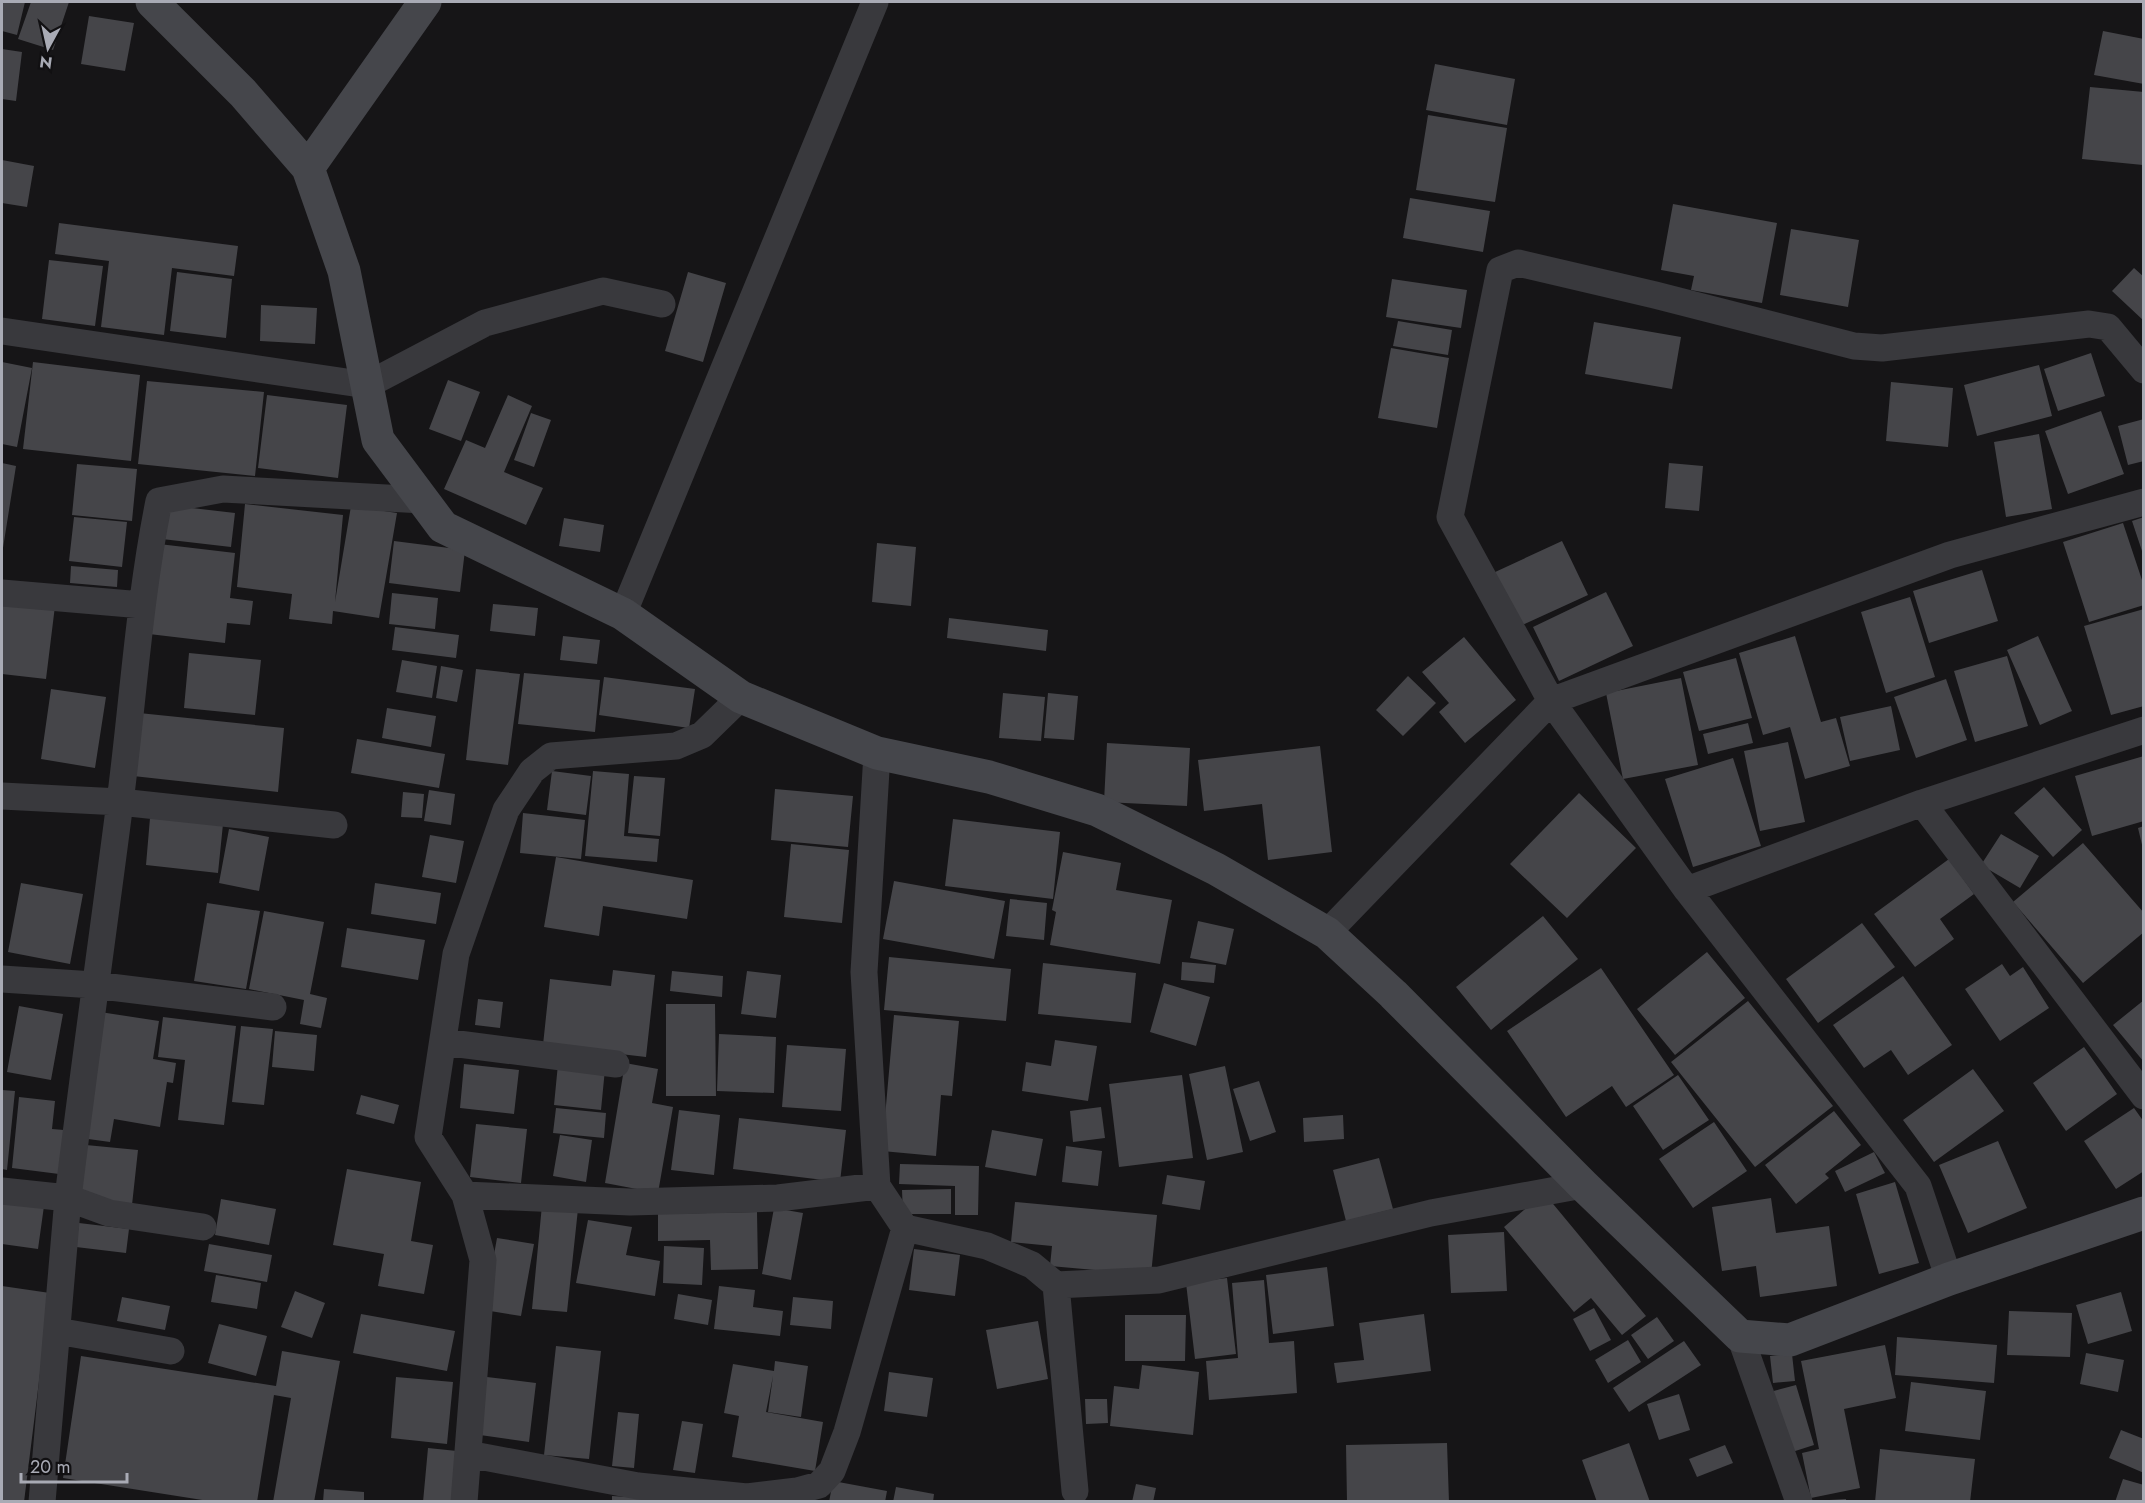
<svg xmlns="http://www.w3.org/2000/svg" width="2145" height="1503" font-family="Jost,sans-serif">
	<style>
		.building { fill: #454549 }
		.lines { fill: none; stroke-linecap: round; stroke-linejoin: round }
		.street { stroke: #39393d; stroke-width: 27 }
		.secondary { stroke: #45464b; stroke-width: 33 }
	</style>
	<rect width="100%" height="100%" fill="#161517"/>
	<!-- building -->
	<path class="building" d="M 2,2 L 25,2 L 17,35 L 2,31 Z
		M 31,2 L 69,2 L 53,50 L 18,39 Z
		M 89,16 L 134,23 L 125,71 L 81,64 Z
		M 2103,31 L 2144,39 L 2144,84 L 2094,75 Z
		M 2,49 L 22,52 L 16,101 L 2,99 Z
		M 1435,64 L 1515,79 L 1507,125 L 1426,110 Z
		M 2090,87 L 2144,92 L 2143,165 L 2082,159 Z
		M 1428,115 L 1507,128 L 1495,202 L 1416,190 Z
		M 2,160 L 34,166 L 27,207 L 2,203 Z
		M 1410,198 L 1490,211 L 1483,252 L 1403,238 Z
		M 1673,204 L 1777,223 L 1762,303 L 1691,290 L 1694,276 L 1661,270 Z
		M 59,223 L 238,246 L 234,276 L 172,268 L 164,335 L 101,327 L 109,261 L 55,254 Z
		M 1791,229 L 1859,240 L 1848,307 L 1780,295 Z
		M 49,260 L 103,266 L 95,326 L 42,319 Z
		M 2134,268 L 2144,277 L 2144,321 L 2112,291 Z
		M 177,272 L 232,279 L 226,338 L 170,331 Z
		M 688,272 L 726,283 L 703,362 L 665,351 Z
		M 1392,279 L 1467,290 L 1461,328 L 1386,317 Z
		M 261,305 L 317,308 L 315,344 L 260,341 Z
		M 1398,321 L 1452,330 L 1448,355 L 1393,346 Z
		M 1594,322 L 1681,337 L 1672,389 L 1585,374 Z
		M 1391,348 L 1449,358 L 1437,428 L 1378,418 Z
		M 2091,353 L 2105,396 L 2058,411 L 2044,369 Z
		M 2,362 L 32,368 L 17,447 L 2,444 Z
		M 33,362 L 140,375 L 131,461 L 23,449 Z
		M 2039,365 L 2052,416 L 1977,436 L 1964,385 Z
		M 448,380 L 480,392 L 461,441 L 429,429 Z
		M 147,381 L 264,392 L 255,476 L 138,464 Z
		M 1891,382 L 1953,388 L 1948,447 L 1886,441 Z
		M 267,395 L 347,405 L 338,478 L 258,468 Z
		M 508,395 L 532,406 L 504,472 L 543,488 L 526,525 L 444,489 L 466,440 L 485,448 Z
		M 2101,411 L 2124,474 L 2068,494 L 2045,431 Z
		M 531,413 L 551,420 L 534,467 L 514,460 Z
		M 2144,419 L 2144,461 L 2128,465 L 2118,426 Z
		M 2039,434 L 2052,509 L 2006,517 L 1994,442 Z
		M 2,463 L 16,466 L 3,548 L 2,548 Z
		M 1669,463 L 1703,466 L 1699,511 L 1665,508 Z
		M 77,464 L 137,469 L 132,521 L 72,515 Z
		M 245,504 L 343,515 L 335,602 L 351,506 L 397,513 L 379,618 L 333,611 L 332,624 L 289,619 L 292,594 L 237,587 Z
		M 166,505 L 235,513 L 231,547 L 162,539 Z
		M 74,517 L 127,522 L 122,567 L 69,561 Z
		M 2144,517 L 2144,554 L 2143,554 L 2132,521 Z
		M 564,518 L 604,525 L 600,552 L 559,546 Z
		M 2123,523 L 2144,586 L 2144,605 L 2089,622 L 2063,542 Z
		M 394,541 L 465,550 L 460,592 L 389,583 Z
		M 1562,541 L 1588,595 L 1518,627 L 1493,573 Z
		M 877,543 L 916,547 L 911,606 L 872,602 Z
		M 159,544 L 235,553 L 230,598 L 253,601 L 250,625 L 227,623 L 225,643 L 149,634 Z
		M 71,566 L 118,570 L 117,587 L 70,583 Z
		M 1982,570 L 1998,621 L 1929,643 L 1913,591 Z
		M 1606,592 L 1633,646 L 1559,681 L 1533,627 Z
		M 392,593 L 438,598 L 435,629 L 389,624 Z
		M 1910,597 L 1935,677 L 1886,693 L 1861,612 Z
		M 2,599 L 55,606 L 46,679 L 2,674 Z
		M 493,604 L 538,608 L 535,636 L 490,631 Z
		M 2144,609 L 2144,706 L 2111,715 L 2084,626 Z
		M 949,618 L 1048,630 L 1046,651 L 947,638 Z
		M 395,627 L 459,635 L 456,658 L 392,650 Z
		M 563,636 L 600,640 L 597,664 L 560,660 Z
		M 1795,636 L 1821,722 L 1836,718 L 1850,766 L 1805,779 L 1790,727 L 1763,735 L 1739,653 Z
		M 2038,636 L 2072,711 L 2040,725 L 2007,650 Z
		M 1464,637 L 1516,700 L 1465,743 L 1439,712 L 1449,703 L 1422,672 Z
		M 189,653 L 261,660 L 255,715 L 184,708 Z
		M 2007,656 L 2028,726 L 1975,742 L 1954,671 Z
		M 1736,658 L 1752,718 L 1699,731 L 1683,672 Z
		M 402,660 L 437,666 L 432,698 L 396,692 Z
		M 441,666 L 463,670 L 457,702 L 436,698 Z
		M 476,669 L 520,674 L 508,765 L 466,760 Z
		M 524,673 L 600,680 L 595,732 L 518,724 Z
		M 1408,676 L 1436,703 L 1403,736 L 1376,710 Z
		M 604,677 L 695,689 L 689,728 L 599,715 Z
		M 1681,678 L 1698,765 L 1623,779 L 1606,693 Z
		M 1946,679 L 1967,740 L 1916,758 L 1894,697 Z
		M 51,689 L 106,697 L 95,768 L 41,759 Z
		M 1003,693 L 1045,697 L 1041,741 L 999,738 Z
		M 1048,693 L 1078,696 L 1074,740 L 1044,738 Z
		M 1891,706 L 1900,750 L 1850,761 L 1840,717 Z
		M 387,708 L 436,716 L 431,747 L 382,738 Z
		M 139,713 L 284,728 L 278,792 L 133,776 Z
		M 1748,723 L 1753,743 L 1708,754 L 1703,734 Z
		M 357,739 L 445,754 L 439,788 L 351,773 Z
		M 1788,742 L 1805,822 L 1760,831 L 1744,751 Z
		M 1107,743 L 1190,748 L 1187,806 L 1104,802 Z
		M 1320,746 L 1332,852 L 1268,860 L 1262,804 L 1204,811 L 1198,760 Z
		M 2144,756 L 2144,821 L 2092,836 L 2075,776 Z
		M 1733,758 L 1761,846 L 1693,867 L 1665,779 Z
		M 552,771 L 591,776 L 586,815 L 547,810 Z
		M 593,771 L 629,774 L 624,836 L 659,839 L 657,862 L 585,856 Z
		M 634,776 L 665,778 L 660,836 L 628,833 Z
		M 2044,787 L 2082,830 L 2053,857 L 2014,813 Z
		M 775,789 L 853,796 L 848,847 L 771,840 Z
		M 429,790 L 455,794 L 451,825 L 424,821 Z
		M 403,792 L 424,794 L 422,818 L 401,817 Z
		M 1579,793 L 1636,848 L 1567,918 L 1510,864 Z
		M 523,813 L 585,820 L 581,859 L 520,853 Z
		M 150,818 L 223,824 L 218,873 L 146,865 Z
		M 953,819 L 1060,832 L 1053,899 L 945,886 Z
		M 2144,826 L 2144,848 L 2143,849 L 2138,828 Z
		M 229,829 L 269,837 L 259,891 L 219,883 Z
		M 2001,834 L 2039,856 L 2020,888 L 1981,865 Z
		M 430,835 L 464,841 L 456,883 L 422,877 Z
		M 2083,843 L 2144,913 L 2144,932 L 2083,983 L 2013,902 Z
		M 791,844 L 849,850 L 842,923 L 784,917 Z
		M 1063,852 L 1121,863 L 1116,890 L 1172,900 L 1160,964 L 1050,945 L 1056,912 L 1052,910 Z
		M 556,857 L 693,880 L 687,919 L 603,906 L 599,936 L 544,927 Z
		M 1949,859 L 1974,894 L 1940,919 L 1954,939 L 1915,967 L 1874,914 Z
		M 894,881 L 1005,901 L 994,959 L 883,939 Z
		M 21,883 L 83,894 L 70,964 L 8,952 Z
		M 375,883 L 441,893 L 436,924 L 371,914 Z
		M 1010,899 L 1047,903 L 1044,940 L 1006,936 Z
		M 207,903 L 260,911 L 246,989 L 194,981 Z
		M 264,911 L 324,922 L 310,994 L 327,998 L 321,1028 L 300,1024 L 304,1000 L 249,989 Z
		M 1543,916 L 1578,959 L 1491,1030 L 1456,987 Z
		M 1198,921 L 1234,929 L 1226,965 L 1190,958 Z
		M 1862,923 L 1895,967 L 1818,1023 L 1786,979 Z
		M 347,928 L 425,940 L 418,980 L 341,967 Z
		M 1707,952 L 1745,998 L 1675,1055 L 1637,1009 Z
		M 889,957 L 1011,969 L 1006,1021 L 884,1010 Z
		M 1182,962 L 1216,965 L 1214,983 L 1181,980 Z
		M 1043,963 L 1136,973 L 1131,1023 L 1038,1014 Z
		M 2002,964 L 2010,976 L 2023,967 L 2049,1008 L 2000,1041 L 1965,989 Z
		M 1601,968 L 1674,1075 L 1626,1107 L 1612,1086 L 1566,1117 L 1507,1031 Z
		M 613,970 L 655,975 L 646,1057 L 543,1045 L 550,979 L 611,986 Z
		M 672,971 L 723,976 L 722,997 L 670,991 Z
		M 747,971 L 781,975 L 776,1018 L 741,1014 Z
		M 1903,976 L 1952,1045 L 1908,1075 L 1891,1050 L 1864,1068 L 1833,1025 Z
		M 1164,983 L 1210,997 L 1196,1046 L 1150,1032 Z
		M 478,999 L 503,1002 L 500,1028 L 475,1025 Z
		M 2144,1000 L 2144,1062 L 2113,1025 Z
		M 1748,1001 L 1833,1106 L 1755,1167 L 1671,1062 Z
		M 666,1004 L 715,1004 L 716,1096 L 666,1096 Z
		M 19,1006 L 63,1014 L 51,1080 L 7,1072 Z
		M 100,1012 L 159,1021 L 153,1059 L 176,1063 L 173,1083 L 167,1082 L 160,1127 L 114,1119 L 110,1142 L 81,1138 Z
		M 894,1015 L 959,1021 L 952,1096 L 941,1095 L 936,1156 L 882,1151 Z
		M 163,1017 L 236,1026 L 224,1125 L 178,1120 L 185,1060 L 158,1057 Z
		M 241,1026 L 273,1029 L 264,1105 L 232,1102 Z
		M 275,1031 L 317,1035 L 314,1071 L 272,1067 Z
		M 719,1034 L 776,1037 L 774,1093 L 717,1091 Z
		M 1055,1040 L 1097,1046 L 1088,1101 L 1022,1091 L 1026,1062 L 1051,1066 Z
		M 787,1045 L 846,1049 L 841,1111 L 782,1107 Z
		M 2084,1047 L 2117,1094 L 2066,1131 L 2033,1083 Z
		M 625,1063 L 658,1069 L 652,1103 L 673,1107 L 658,1193 L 605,1183 Z
		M 464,1064 L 519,1070 L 514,1114 L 460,1108 Z
		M 558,1064 L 605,1069 L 601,1110 L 554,1105 Z
		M 1225,1066 L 1243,1152 L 1207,1160 L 1189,1074 Z
		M 1973,1069 L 2004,1111 L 1934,1162 L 1903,1120 Z
		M 1182,1075 L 1193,1158 L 1119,1167 L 1109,1084 Z
		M 1678,1075 L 1709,1120 L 1663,1150 L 1633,1106 Z
		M 1259,1081 L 1276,1132 L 1250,1141 L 1233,1089 Z
		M 2,1090 L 15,1091 L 7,1170 L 2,1169 Z
		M 361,1095 L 399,1105 L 394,1124 L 356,1114 Z
		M 19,1097 L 55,1101 L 52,1129 L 64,1130 L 59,1174 L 12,1168 Z
		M 1101,1107 L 1105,1138 L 1073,1142 L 1070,1111 Z
		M 556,1108 L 606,1113 L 604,1138 L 553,1133 Z
		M 2134,1108 L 2144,1122 L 2144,1171 L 2116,1189 L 2084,1141 Z
		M 679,1110 L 720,1115 L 714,1175 L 671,1170 Z
		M 1834,1111 L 1861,1145 L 1825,1174 L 1829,1178 L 1796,1204 L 1765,1165 Z
		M 1343,1115 L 1344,1139 L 1304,1142 L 1303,1118 Z
		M 739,1118 L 846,1130 L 840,1182 L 733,1169 Z
		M 1714,1122 L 1747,1171 L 1693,1208 L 1659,1159 Z
		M 476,1124 L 527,1129 L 521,1183 L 470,1177 Z
		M 992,1130 L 1043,1139 L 1036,1176 L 985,1167 Z
		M 560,1135 L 592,1140 L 586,1182 L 553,1176 Z
		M 1998,1141 L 2027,1208 L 1968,1233 L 1939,1165 Z
		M 86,1145 L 138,1150 L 132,1205 L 80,1200 Z
		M 1066,1146 L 1102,1151 L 1098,1186 L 1062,1182 Z
		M 1874,1152 L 1885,1173 L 1845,1192 L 1835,1171 Z
		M 1379,1158 L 1393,1209 L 1346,1221 L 1333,1170 Z
		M 900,1164 L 979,1166 L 978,1215 L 955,1215 L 955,1186 L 899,1184 Z
		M 347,1169 L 421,1182 L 411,1241 L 433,1245 L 424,1294 L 378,1286 L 384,1254 L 333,1245 Z
		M 1167,1175 L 1205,1181 L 1200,1210 L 1162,1204 Z
		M 1895,1182 L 1919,1263 L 1879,1274 L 1856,1194 Z
		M 951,1189 L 951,1214 L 903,1214 L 902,1190 Z
		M 1544,1193 L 1646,1316 L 1622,1335 L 1591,1298 L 1574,1312 L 1504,1227 Z
		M 1771,1198 L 1776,1233 L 1829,1226 L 1837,1286 L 1760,1297 L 1756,1266 L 1722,1271 L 1712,1207 Z
		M 221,1199 L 276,1209 L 269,1245 L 215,1235 Z
		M 2,1201 L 44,1206 L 38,1249 L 2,1244 Z
		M 1015,1202 L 1157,1215 L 1151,1275 L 1050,1266 L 1052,1246 L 1011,1242 Z
		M 542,1205 L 578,1209 L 567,1312 L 532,1309 Z
		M 774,1208 L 803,1213 L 791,1280 L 762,1274 Z
		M 757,1212 L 758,1269 L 711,1270 L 710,1240 L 658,1241 L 658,1214 Z
		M 588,1220 L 632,1227 L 626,1255 L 660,1261 L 655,1296 L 576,1283 Z
		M 79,1223 L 129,1229 L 126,1253 L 76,1247 Z
		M 1504,1232 L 1507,1291 L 1451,1293 L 1448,1235 Z
		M 497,1238 L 534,1244 L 521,1316 L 484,1310 Z
		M 209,1244 L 272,1255 L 267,1282 L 204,1271 Z
		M 664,1246 L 704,1248 L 702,1285 L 663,1283 Z
		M 914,1249 L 960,1255 L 955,1296 L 909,1290 Z
		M 1327,1267 L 1334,1326 L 1273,1334 L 1266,1275 Z
		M 216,1275 L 261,1283 L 257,1309 L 211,1302 Z
		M 1227,1278 L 1236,1354 L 1195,1359 L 1186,1283 Z
		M 1264,1280 L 1269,1343 L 1294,1341 L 1297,1393 L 1209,1400 L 1206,1361 L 1238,1358 L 1232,1283 Z
		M 2,1286 L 50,1293 L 24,1502 L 2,1502 Z
		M 719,1286 L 755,1290 L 753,1307 L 783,1311 L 780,1336 L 714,1329 Z
		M 295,1291 L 325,1303 L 312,1338 L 281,1327 Z
		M 2121,1292 L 2132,1331 L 2088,1344 L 2076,1305 Z
		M 678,1294 L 712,1300 L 708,1325 L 674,1319 Z
		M 122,1297 L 170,1306 L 165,1330 L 117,1321 Z
		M 793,1297 L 833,1301 L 831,1329 L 790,1325 Z
		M 1594,1308 L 1611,1340 L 1590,1351 L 1573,1319 Z
		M 2009,1311 L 2072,1313 L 2070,1357 L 2007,1355 Z
		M 361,1314 L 455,1331 L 447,1371 L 353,1353 Z
		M 1424,1314 L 1431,1371 L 1337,1383 L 1334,1363 L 1364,1360 L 1359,1323 Z
		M 1125,1315 L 1186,1315 L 1185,1361 L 1125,1361 Z
		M 1657,1317 L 1674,1341 L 1648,1359 L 1631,1335 Z
		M 1038,1321 L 1048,1379 L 997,1389 L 986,1330 Z
		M 219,1324 L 267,1336 L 256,1376 L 208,1363 Z
		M 1897,1337 L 1997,1345 L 1994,1383 L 1895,1375 Z
		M 1628,1340 L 1641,1362 L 1608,1383 L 1595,1360 Z
		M 1684,1341 L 1701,1365 L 1629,1412 L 1613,1388 Z
		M 1885,1345 L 1896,1398 L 1844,1409 L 1860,1488 L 1811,1498 L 1802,1453 L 1819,1449 L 1801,1361 Z
		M 556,1346 L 601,1351 L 589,1459 L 544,1455 Z
		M 282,1351 L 340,1361 L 314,1502 L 273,1502 L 291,1398 L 274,1395 L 257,1502 L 215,1502 L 63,1478 L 81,1356 L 276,1386 Z
		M 2086,1353 L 2124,1360 L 2118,1392 L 2080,1384 Z
		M 1792,1354 L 1795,1381 L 1773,1383 L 1770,1356 Z
		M 775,1361 L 808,1366 L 801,1417 L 768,1412 L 773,1376 L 766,1412 L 823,1422 L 815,1471 L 732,1457 L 739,1416 L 724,1413 L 733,1364 L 774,1371 Z
		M 1142,1365 L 1199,1372 L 1193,1435 L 1110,1426 L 1114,1386 L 1139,1389 Z
		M 889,1372 L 933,1378 L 927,1417 L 884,1411 Z
		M 396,1377 L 453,1382 L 447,1444 L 391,1438 Z
		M 487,1377 L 536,1383 L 529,1442 L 480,1435 Z
		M 1911,1382 L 1986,1391 L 1980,1440 L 1905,1431 Z
		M 1796,1385 L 1814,1445 L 1789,1453 L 1770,1392 Z
		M 1679,1394 L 1690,1430 L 1659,1440 L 1647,1404 Z
		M 1085,1399 L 1107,1399 L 1108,1423 L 1086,1424 Z
		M 618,1412 L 639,1414 L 634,1468 L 612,1466 Z
		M 682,1421 L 703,1424 L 695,1473 L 673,1470 Z
		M 2121,1430 L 2144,1439 L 2144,1473 L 2109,1458 Z
		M 1447,1443 L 1449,1502 L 1347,1502 L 1346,1445 Z
		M 1629,1443 L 1650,1502 L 1597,1502 L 1582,1460 Z
		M 1725,1445 L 1733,1463 L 1697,1477 L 1689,1459 Z
		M 428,1448 L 457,1451 L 452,1502 L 423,1502 Z
		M 1880,1449 L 1975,1459 L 1970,1502 L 1875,1502 Z
		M 2123,1479 L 2144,1485 L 2144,1502 L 2115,1502 Z
		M 833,1481 L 887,1491 L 885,1502 L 829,1502 Z
		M 1136,1484 L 1156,1488 L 1153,1502 L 1132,1502 Z
		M 896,1487 L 934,1494 L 933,1502 L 893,1502 Z
		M 324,1489 L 364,1492 L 364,1502 L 323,1502 Z
		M 612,1496 L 643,1498 L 643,1502 L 612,1502 Z
		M 1846,1499 L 1846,1502 L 1829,1502 L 1829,1500 Z"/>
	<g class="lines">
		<!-- street -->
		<path class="street" d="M 2,331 L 367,385 L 485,323 L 603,291 L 662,304
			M 2,593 L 142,605
			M 623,614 L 875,2
			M 877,753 L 864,972 L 877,1186 L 905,1228 L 987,1246 L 1032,1265 L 1056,1285 L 1159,1280 L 1431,1213 L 1583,1185
			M 2,796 L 120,802 L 334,825
			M 1922,803 L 2144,1096
			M 1687,890 L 1922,803 L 2144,730
			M 1327,933 L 1551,701 L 1950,555 L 2144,502
			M 2,979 L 94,985 L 273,1007
			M 443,1042 L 616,1064
			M 2,1191 L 68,1198 C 84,1066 103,934 120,802 C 133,702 139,600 159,501 L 223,489 L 423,500
			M 465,1195 L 630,1202 L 778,1198 L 877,1186
			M 1949,1279 L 1918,1186 L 1687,890 L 1551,701 L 1450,517 L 1500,270 L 1518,263 L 1655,295 L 1854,346 L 1882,348 L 2089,324 L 2108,327 L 2144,370
			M 1056,1285 L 1075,1491
			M 57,1331 L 171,1351
			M 1740,1336 L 1799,1502
			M 468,1454 L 638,1486 L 747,1497 L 797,1491 L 819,1485 L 832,1471 L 847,1432 L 905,1228
			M 42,1502 L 68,1198 L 109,1213 L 203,1227
			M 464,1502 L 483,1260 L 465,1195 L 428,1137 L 456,954 L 506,810 L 532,771 L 551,756 L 676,746 L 702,735 L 741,697"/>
		<!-- secondary -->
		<path class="secondary" d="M 152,2 L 243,93 L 308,168 L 344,271 L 378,440 L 443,527 L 623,614 L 741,697 L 877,753 L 989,777 L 1097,810 L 1216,869 L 1327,933 L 1393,994 L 1583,1185 L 1740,1336 L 1790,1340 L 1949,1279 L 2144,1213
			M 308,168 L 425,2"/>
	</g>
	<!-- border -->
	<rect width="2145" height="1503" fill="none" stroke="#a9abb5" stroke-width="6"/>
	<!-- north arrow -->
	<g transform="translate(48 48) rotate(188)" stroke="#111012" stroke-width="4.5" paint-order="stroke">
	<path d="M0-4.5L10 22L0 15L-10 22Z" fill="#a9abb5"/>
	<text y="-9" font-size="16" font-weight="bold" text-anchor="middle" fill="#a9abb5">N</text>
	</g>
	<!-- scale -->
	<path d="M21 1473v9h106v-9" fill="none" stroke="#a9abb5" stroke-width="3"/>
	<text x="30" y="1473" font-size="18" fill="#a9abb5" stroke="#111012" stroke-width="4.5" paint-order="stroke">20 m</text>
</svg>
